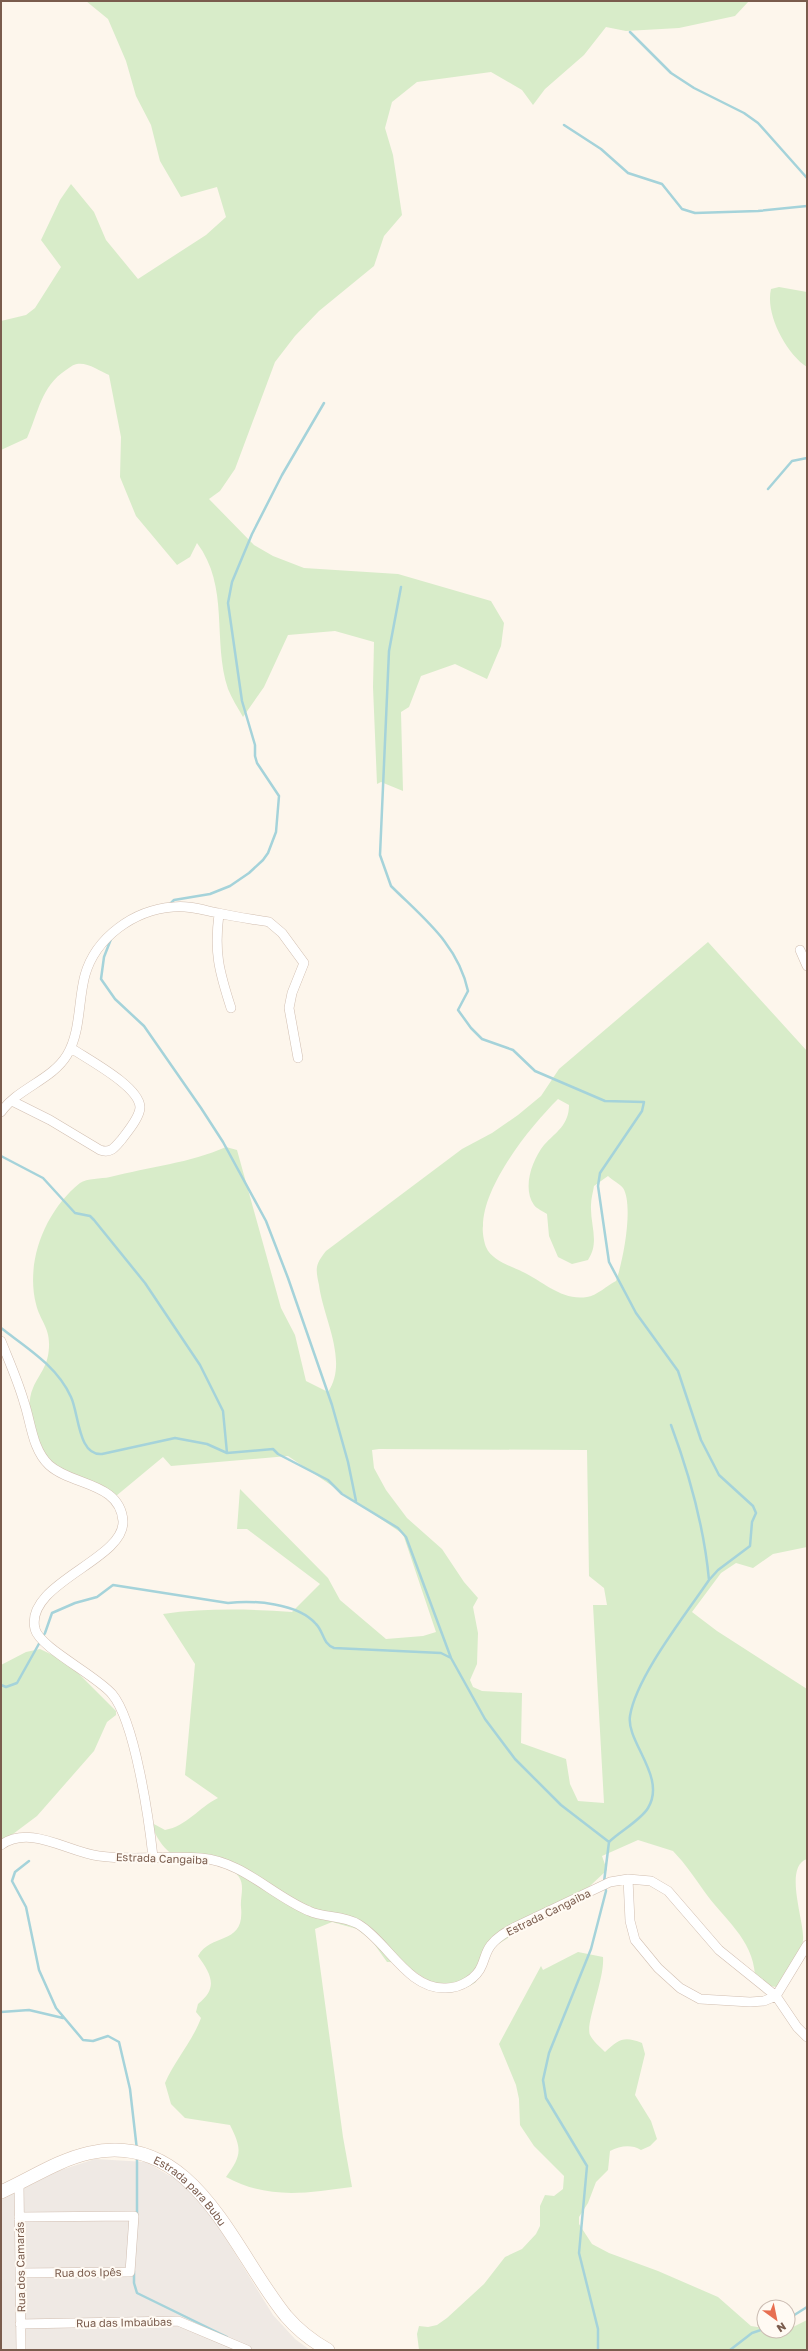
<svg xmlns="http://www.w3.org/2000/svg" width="808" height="2351" font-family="'Golos Text',sans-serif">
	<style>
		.industrial { fill: #efe9e4 }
		.green { fill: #d8ecc9; fill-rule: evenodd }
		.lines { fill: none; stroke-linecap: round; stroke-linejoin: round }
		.stream { stroke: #a5d3da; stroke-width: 2.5 }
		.street-casing { stroke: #d1beb0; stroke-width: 10 }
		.secondary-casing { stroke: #d6c0b0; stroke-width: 14 }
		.street { stroke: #fff; stroke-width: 9 }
		.secondary { stroke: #fff; stroke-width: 13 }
		.labels { text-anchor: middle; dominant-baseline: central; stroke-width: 4; stroke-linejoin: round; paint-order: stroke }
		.street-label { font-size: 11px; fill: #7a5c4d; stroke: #fffaf3 }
	</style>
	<rect width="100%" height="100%" fill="#fdf6ec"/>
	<!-- industrial -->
	<path class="industrial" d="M 95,2159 L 146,2162 L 182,2183 L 212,2216 L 273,2315 L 295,2339 L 310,2350 L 1,2350 L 1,2200 L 58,2171 Z"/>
	<!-- green -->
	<path class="green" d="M 86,1 L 749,1 L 735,16 L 679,28 L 626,31 L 606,27 L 584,55 L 545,89 L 533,105 L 522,90 L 491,72 L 417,82 L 392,102 L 385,128 L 393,155 L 402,215 L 384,236 L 374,266 L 319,311 L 295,336 L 275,362 L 235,469 L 220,491 L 209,499 L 254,545 L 273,556 L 304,568 L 398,574 L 491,601 L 504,623 L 501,646 L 487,679 L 455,664 L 421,676 L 409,707 L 401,712 L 403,791 L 381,782 L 377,784 L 373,687 L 374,642 L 335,631 L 288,635 L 264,687 L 243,717 C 238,708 232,699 228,689 C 212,640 230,587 197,543 L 190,557 L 177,565 L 136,516 L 120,477 L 121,437 L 109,375 C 100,371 87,362 77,364 C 74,364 69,368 66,370 C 41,386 38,414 27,438 L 1,450 L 1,321 L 26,315 L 35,308 L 61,267 L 41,240 L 60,200 L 71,184 L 94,212 L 106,240 L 138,279 L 206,235 L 226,217 L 217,187 L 181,197 L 160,161 L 151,125 L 136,96 L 126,61 L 108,19 Z
		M 779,287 L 807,292 L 807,367 C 786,353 765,314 771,289 Z
		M 708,942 L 807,1051 L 807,1547 L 773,1554 L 753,1568 L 736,1563 L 721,1573 L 692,1612 L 717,1631 L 807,1689 L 807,1859 C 783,1867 805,1922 803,1940 C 802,1955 788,1979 776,1987 L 770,1986 L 755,1975 C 753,1939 723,1918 704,1891 C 697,1881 690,1871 682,1861 L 673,1851 L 638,1840 L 602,1856 L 607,1870 L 590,1886 L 481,1955 L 476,1982 C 438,2009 421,1961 387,1962 L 372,1941 L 357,1929 L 332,1922 L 315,1929 L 343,2137 L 352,2187 C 307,2193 268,2200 226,2177 C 242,2155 242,2149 230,2125 L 185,2118 L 171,2104 L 165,2083 C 175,2060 192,2042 201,2018 L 196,2012 L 198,2004 C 219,1988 211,1974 198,1956 C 212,1932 245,1946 241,1907 C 240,1898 245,1886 239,1877 C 226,1858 200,1866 182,1860 C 168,1855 154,1837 152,1823 L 165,1830 C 187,1826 198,1808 218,1798 L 185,1775 L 195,1664 L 163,1614 C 205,1608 250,1609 292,1612 L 320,1584 L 247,1529 L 237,1529 L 240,1489 L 328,1578 L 340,1600 L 386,1639 L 423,1636 L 436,1632 L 403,1534 L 288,1456 L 171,1466 L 163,1457 L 116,1496 C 95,1486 51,1470 40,1449 C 32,1432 25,1406 33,1388 C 40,1372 48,1367 49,1347 C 50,1327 40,1321 36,1304 C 25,1261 46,1210 80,1183 C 87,1178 101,1179 110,1177 C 149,1167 190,1163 226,1147 L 237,1150 L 281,1308 L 295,1335 L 306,1381 L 328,1392 C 349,1361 323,1318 319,1285 C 318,1280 316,1272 317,1267 C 318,1261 323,1255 326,1251 L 462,1149 L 492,1133 L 518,1115 L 541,1096 L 559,1069 ZM 558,1099 L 569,1105 C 569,1125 556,1132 544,1145 C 532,1160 522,1188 534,1205 C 537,1209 543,1211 547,1214 L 549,1236 L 558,1257 L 572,1264 L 588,1260 C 600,1242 590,1225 591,1205 C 591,1199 593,1192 594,1186 L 608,1176 C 612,1180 620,1184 623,1188 C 634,1205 623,1262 616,1281 C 608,1285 596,1296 587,1297 C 562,1301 544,1282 523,1272 C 511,1266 492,1261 486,1247 C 484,1242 482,1231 483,1226 C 483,1185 530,1127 558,1099 ZM 379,1449 L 587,1450 L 589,1576 L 604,1588 L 607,1605 L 593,1605 L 604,1803 L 578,1801 L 570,1784 L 566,1759 L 521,1743 L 522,1693 L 482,1691 L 473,1687 L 470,1680 L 477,1664 L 478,1633 L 473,1607 L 478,1598 L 464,1582 L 442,1549 L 407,1518 L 386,1490 L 374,1468 L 372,1450 Z
		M 40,1649 L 67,1662 L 116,1711 L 116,1715 L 107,1722 L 94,1751 L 37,1816 L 1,1843 L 1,1665 L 26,1652 Z
		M 578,1952 L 603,1957 C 605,1978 585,2024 590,2035 C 593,2041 600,2047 605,2052 C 619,2039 624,2036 642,2043 L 645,2054 L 635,2095 L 651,2121 L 657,2139 L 650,2146 L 641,2150 C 631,2144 620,2146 610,2151 L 608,2170 L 596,2182 L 588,2203 L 579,2217 L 579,2224 L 592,2244 L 609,2253 L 658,2271 L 718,2297 L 751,2326 L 764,2328 L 764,2331 L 783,2332 L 807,2320 L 807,2350 L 419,2350 L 417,2334 L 419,2326 L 428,2327 L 437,2325 L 447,2318 L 484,2284 L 505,2257 L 522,2249 L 536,2234 L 540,2226 L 540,2206 L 545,2195 L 554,2196 L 563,2189 L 564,2176 L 534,2146 L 520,2125 L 519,2099 L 516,2085 L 499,2044 L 541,1966 L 543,1970 Z"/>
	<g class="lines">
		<!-- stream -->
		<path class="stream" d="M 630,32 L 671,73 L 694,88 L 744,113 L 758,123 L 807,178
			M 564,125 L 601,149 L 628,173 L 662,184 L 682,209 L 695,213 L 758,211 L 807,206
			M 768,489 L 792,461 L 807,458
			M 401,587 L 389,651 L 380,855 L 391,886 C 423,918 458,944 468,991 L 458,1010 L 471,1028 L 482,1039 L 513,1050 L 535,1071 L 605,1101 L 644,1102 L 642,1111 L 600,1173 L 598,1186 L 609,1262 L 636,1313 L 678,1371 L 701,1440 L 719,1475 L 753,1506 L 756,1513 L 752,1522 L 750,1546 L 718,1570 L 709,1580 C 686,1614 636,1677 630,1716 C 626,1742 667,1777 648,1808 C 641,1820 619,1832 609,1842 L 604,1882
			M 170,904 L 174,900 L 210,894 L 230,886 L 249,873 L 263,860 L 268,853 L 276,832 L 279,796 L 257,763 L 255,756 L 255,745 L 242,701 L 228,603 L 232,582 L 252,534 L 282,475 L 324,403
			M 111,939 L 104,957 L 101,979 L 115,999 L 144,1026 L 201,1108 L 223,1142 L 266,1221 L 288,1278 L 332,1405 L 348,1462 L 356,1501
			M 1,1156 L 43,1178 L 75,1213 L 90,1216 L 94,1220 L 145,1283 L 200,1365 L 223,1411 L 227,1453
			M 1,1328 C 27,1348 57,1366 71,1397 C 79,1414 78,1456 102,1454 L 175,1438 L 207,1444 L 227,1453 L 273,1449 L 278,1454 L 328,1480 L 342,1494 L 398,1528 L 406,1537 L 451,1658 L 485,1719 L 515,1759 L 561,1805 L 609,1842
			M 671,1425 C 690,1476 704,1526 709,1580
			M 1,1685 L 6,1687 L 17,1683 L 45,1633 L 52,1613 L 75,1603 L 97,1597 L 113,1585 L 228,1603 C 253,1600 298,1603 316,1624 C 324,1632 322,1643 334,1648 L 441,1653 L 451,1658
			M 29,1861 L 15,1872 L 12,1881 L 26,1907 L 39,1970 L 56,2008 L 83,2040 L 93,2041 L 108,2036 L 119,2042 L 130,2089 L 137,2150
			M 1,2012 L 29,2010 L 63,2018
			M 137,2216 L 137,2159
			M 134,2271 L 134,2283 L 137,2293 L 227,2337
			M 788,2319 L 807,2307
			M 598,2350 L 598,2329 L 579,2253 L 587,2166 L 546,2098 L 543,2080 L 549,2053 L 591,1949 L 606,1891 L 605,1886
			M 730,2350 L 752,2333 L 764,2329"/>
		<!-- street casing -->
		<g class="street-casing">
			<path id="street" d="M 219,914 C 214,952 219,971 231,1008
				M 800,950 L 807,966
				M 12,1101 L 50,1120 L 100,1150 C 111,1154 115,1147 122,1139 C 128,1131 140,1117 140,1107 C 139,1086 87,1059 71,1048
				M 1,1112 C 18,1088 52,1080 67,1055 C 81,1032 78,1000 85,975 C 96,937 134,910 173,907 C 188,905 203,910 218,913 C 235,917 252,919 269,922 L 282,933 L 304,963 L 292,993 L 289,1008 L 298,1058
				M 1,1341 C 9,1361 18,1381 24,1402 C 31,1422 32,1449 49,1465 C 72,1486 120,1482 123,1521 C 125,1560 24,1583 35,1629 C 40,1648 96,1675 112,1694 C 135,1721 149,1820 153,1857
				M 1,1845 C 30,1824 68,1852 99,1856 C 132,1861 168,1855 201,1858 C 244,1862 271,1895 309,1911 C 324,1918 343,1915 358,1924 C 387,1941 408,1990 446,1988 C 461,1988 477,1978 482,1965 C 485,1958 486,1951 491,1945 C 497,1937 506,1932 515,1927 L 610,1882 L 628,1879 L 651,1881 L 668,1891 L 719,1950 L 776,1996 L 797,2027 L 807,2037
				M 628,1879 L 630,1921 L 635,1940 L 658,1968 L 680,1988 L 700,1999 L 750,2002 L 764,2001 L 776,1996 L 807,1945
				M 19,2184 L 21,2350
				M 19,2217 L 134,2216 L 130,2272 L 20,2273
				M 20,2324 L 178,2321 L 247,2350"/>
		</g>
		<!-- secondary casing -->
		<g class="secondary-casing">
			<g id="secondary">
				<path id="s1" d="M 1,2192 C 30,2179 58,2160 89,2153 C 194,2129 233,2251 286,2316 C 298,2330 312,2341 328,2350"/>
			</g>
		</g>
		<!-- street -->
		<use href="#street" class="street"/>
		<!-- secondary -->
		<use href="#secondary" class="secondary"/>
	</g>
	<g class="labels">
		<!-- street labels -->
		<g class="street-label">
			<text transform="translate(162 1858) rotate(2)">Estrada Cangaiba</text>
			<text transform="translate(548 1912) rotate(-26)">Estrada Cangaiba</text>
			<text stroke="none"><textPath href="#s1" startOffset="212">Estrada para Bubu</textPath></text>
			<text transform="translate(20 2267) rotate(-91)">Rua dos Camarás</text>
			<text transform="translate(88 2272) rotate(-1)">Rua dos Ipês</text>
			<text transform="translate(124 2322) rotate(-1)">Rua das Imbaúbas</text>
		</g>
	</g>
	<!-- border -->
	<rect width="808" height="2351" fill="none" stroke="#7a5c4d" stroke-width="4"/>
	<!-- north arrow -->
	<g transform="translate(776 2319) rotate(147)"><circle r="19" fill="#fffaf3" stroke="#cabbb1"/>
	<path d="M0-3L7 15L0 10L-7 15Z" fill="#e76f51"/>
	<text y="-6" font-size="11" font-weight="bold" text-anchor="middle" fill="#7a5c4d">N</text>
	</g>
</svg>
